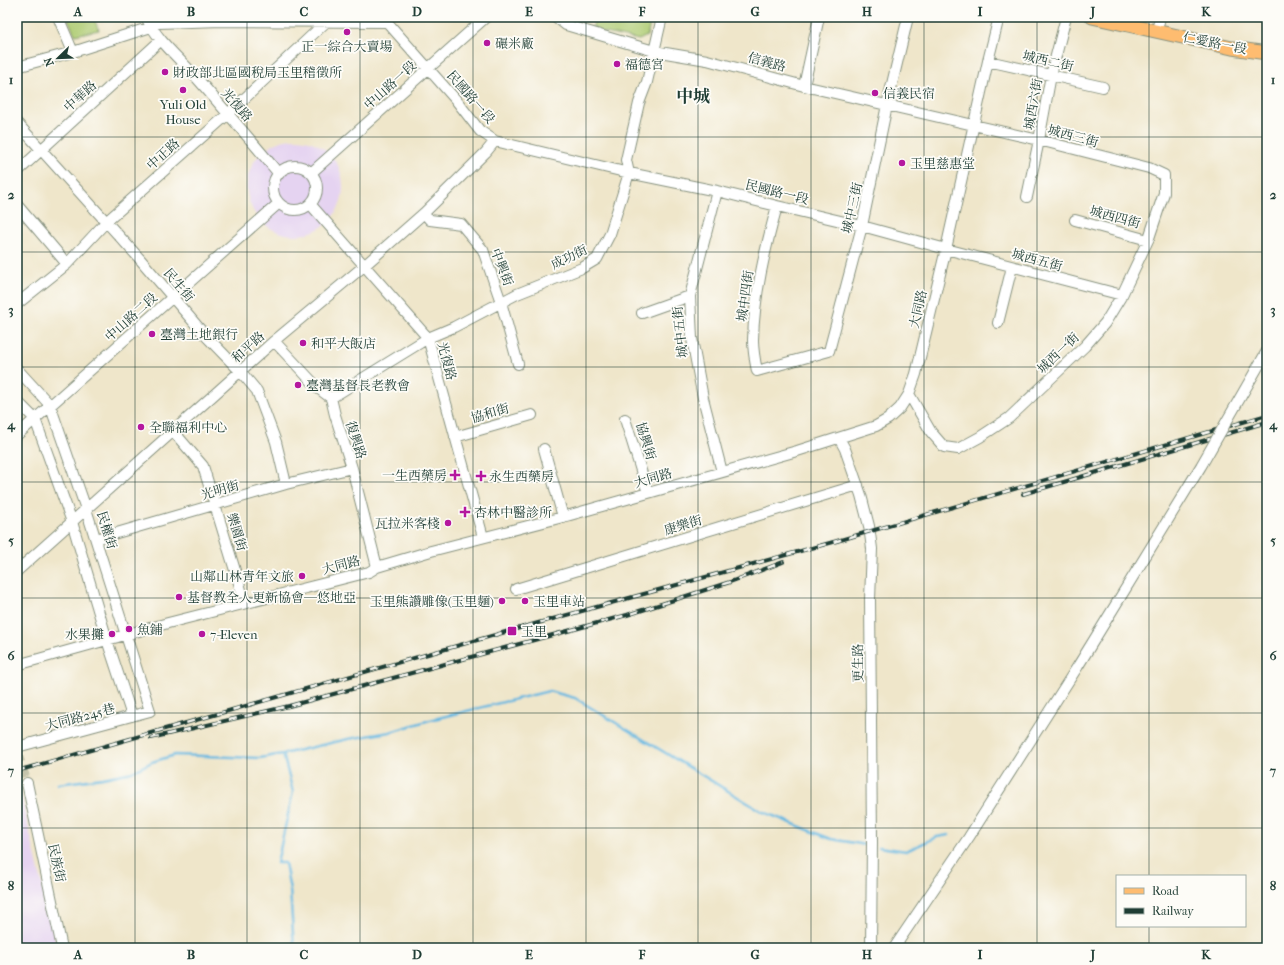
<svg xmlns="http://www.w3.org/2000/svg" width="1284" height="965" font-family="'IM FELL French Canon','Noto Serif TC',serif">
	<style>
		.built { fill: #e5d3f1 }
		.green { fill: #afcc73; stroke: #678454 }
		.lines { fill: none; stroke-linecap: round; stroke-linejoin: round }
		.stream { stroke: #65b8e1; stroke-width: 2.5 }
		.minor-tunnel { stroke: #c5c4ac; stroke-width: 10; stroke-dasharray: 10 5; stroke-linecap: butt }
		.minor-casing { stroke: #87927f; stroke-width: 12 }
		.major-casing { stroke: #87927f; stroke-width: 15 }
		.minor { stroke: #fff; stroke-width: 10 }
		.major { stroke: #febc70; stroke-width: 13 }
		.rail-casing { stroke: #1f3d34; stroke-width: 4 }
		.rail { stroke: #fdfcf7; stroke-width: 2.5; stroke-dasharray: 8; stroke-linecap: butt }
		.minor-bridge-casing { stroke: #87927f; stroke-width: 12; stroke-linecap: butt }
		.minor-bridge { stroke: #fff; stroke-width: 10 }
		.grid { fill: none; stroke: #1f3d34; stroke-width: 1; stroke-opacity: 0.55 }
		.poi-dot { fill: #b5179e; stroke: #fdfcf7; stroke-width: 1.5 }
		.labels { text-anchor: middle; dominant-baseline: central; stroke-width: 3.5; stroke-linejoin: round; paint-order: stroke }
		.poi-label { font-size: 13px; fill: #1f3d34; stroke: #fdfcf7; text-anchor: start }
		.street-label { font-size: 13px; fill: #1f3d34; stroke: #fdfcf7 }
		.district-label { font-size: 17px; font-weight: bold; fill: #1f3d34; stroke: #fdfcf7 }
		.neatline { fill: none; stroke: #1f3d34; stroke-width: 1.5 }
		.grid-label { font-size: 13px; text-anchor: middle; font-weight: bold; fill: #1f3d34 }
	</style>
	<rect width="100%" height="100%" fill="#fdfcf7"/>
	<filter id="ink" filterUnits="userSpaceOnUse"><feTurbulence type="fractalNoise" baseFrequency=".025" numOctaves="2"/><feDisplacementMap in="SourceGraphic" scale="8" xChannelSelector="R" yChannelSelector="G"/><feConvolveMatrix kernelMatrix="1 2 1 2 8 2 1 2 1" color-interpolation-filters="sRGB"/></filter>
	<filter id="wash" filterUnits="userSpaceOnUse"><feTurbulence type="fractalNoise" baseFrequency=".012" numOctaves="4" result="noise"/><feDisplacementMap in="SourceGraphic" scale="16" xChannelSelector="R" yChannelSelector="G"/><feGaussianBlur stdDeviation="0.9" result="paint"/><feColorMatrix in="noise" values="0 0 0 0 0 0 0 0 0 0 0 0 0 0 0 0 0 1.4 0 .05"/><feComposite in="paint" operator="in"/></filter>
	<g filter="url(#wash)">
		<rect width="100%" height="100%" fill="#efe6ca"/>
		<!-- built -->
		<path class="built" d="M247 187a48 48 0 1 1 96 0a48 48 0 1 1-96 0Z
			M 17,778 L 57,948 L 17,948 Z"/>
		<!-- green -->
		<path class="green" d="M 67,17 L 93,17 L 99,30 L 75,35 Z
			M 595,17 L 652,17 L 647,36 L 639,40 L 592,30 Z"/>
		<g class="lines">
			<!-- stream -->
			<path class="stream" d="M 283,754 L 348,739 L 390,732 L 430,720 L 549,691 L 575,698 L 761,811 L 831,839 L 866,845
				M 58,784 L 103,778 L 132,772 L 152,762 L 175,755 L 260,758 L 283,754 L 293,792 L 277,863 L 285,863 L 290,890 L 294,948
				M 879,847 L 906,851 L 937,837 L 949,835"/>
		</g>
	</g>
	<g filter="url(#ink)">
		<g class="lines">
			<!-- minor-tunnel -->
			<path class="minor-tunnel" d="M 17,753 L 27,783"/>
			<!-- minor casing -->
			<g class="minor-casing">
				<path id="minor" d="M 58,17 L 73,52
					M 146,17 C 157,40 178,57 195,76 C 223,108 251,140 279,174
					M 556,17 L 566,25 L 654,51 L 707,60 L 804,86 L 1039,140 L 1149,168 L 1164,175 L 1164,193 L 1149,238 L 1122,295 L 1105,323 L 1085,346 L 1009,418 L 980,437 L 958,449 L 944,447 L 931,432 L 909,394
					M 1157,31 L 1160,17
					M 988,61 L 1103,87
					M 17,67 L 73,52 L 151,27 L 158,23 L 222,21 L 387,22 L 456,100 L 480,131 L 495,141 L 629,173 L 717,191 L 777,206 L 862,226 L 946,249 L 1122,295
					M 804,86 L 819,17
					M 17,123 L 139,258 L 204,334 L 241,372 L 257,391 L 276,442 L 286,484
					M273 188a22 22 0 1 1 44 0a22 22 0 1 1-44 0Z
					M 17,172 L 161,40
					M 311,173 L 486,17
					M 717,191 L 690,296 L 692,339 L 703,398 L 722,472
					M 1027,197 L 1039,140 L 1051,75 L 1066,17
					M 17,205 L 67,264
					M 311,205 L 428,338 L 483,537
					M 777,206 C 765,250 754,295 753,340 C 753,350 755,361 757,371 L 829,351 L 862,226 L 887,105 L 908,17
					M 424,213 L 430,220 L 461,224 L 483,250 L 501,302 L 518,364
					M 1075,220 L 1148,240
					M 17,304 L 67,264 L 106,222 L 228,114 L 326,22
					M 642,313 L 690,296
					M 998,323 L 1012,267
					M 274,341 L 319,389 L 331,398 L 335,415 L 352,468 L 377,567
					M 17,369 L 50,405 L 86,509 L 150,711 L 17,747
					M 331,398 L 428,338 L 454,327 L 517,294 L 582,268 L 597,259 L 610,234 L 629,173 L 626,160 L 639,103 L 647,82 L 662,17
					M 17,401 L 35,419 L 72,522 L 107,640 L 132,716
					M 625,419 L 648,493
					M 173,431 L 203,466 L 245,603
					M 17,435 L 279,203
					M 455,437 L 532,415
					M 839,438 L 845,449 L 861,495 L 869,526 L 872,549 L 870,599 L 872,842 L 871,948
					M 544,449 L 563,517
					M 96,539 L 286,484 L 352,468
					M 17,571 L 274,341 L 364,266 L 424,213 L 486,152 L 495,141
					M 516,589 L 858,485
					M 17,665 L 168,623 L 369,572 L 377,567 L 431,551 L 563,517 L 797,451 L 876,426 L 888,419 L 900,408 L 909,394 L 916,374 L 946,249 L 988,61 L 999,17
					M 27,783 L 62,948
					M 894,948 L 969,837 L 1078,666"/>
			</g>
			<!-- major casing -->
			<g class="major-casing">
				<path id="major" d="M 1092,17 L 1232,48 L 1267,53"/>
			</g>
			<!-- minor -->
			<use href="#minor" class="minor"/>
			<!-- major -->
			<use href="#major" class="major"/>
			<!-- rail casing -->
			<g class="rail-casing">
				<path id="rail" d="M 1023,494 L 1267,422
					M 151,738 L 289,706 L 627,615 L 730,582 L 783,562
					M 17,771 L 509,631 L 837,541 L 1267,415"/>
			</g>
			<!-- rail -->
			<use href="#rail" class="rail"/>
			<!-- minor-bridge casing -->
			<g class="minor-bridge-casing">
				<path id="minor-bridge" d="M 1078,666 L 1201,466 L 1267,351"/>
			</g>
			<!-- minor-bridge -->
			<use href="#minor-bridge" class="minor-bridge"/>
		</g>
	</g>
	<!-- grid -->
	<path class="grid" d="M 135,17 L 135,948M 247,17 L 247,948M 360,17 L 360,948M 473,17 L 473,948M 586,17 L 586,948M 698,17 L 698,948M 811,17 L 811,948M 924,17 L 924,948M 1037,17 L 1037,948M 1149,17 L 1149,876M 17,137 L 1267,137M 17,252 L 1267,252M 17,367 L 1267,367M 17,482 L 1267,482M 17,598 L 1267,598M 17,713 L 1267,713M 17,828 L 1267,828M 1149,926 L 1149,948"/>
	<!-- markers -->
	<g class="poi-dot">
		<circle cx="347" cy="32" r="4"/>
		<circle cx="487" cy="43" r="4"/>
		<circle cx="617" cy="64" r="4"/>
		<circle cx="165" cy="72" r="4"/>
		<circle cx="183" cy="90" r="4"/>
		<circle cx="875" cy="93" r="4"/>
		<circle cx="902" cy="163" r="4"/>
		<circle cx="152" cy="334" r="4"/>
		<circle cx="303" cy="343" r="4"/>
		<circle cx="298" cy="385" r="4"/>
		<circle cx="141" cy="427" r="4"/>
		<path d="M453 469h4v4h4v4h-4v4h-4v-4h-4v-4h4z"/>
		<path d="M479 470h4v4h4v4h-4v4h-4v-4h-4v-4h4z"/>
		<path d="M463 506h4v4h4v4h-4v4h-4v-4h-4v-4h4z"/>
		<circle cx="448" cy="523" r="4"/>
		<circle cx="302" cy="576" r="4"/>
		<circle cx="179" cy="597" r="4"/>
		<circle cx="502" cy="601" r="4"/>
		<circle cx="525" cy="601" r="4"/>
		<circle cx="129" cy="629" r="4"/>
		<rect x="507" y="626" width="10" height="10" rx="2"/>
		<circle cx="112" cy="634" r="4"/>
		<circle cx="202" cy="634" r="4"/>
	</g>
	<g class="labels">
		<!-- poi labels -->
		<g class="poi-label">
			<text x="495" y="43">碾米廠</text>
			<text x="347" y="46" text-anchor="middle">正一綜合大賣場</text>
			<text x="625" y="64">福德宮</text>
			<text x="173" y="72">財政部北區國稅局玉里稽徵所</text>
			<text x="883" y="93">信義民宿</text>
			<text x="183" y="104" text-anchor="middle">Yuli Old<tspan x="183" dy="15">House</tspan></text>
			<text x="910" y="163">玉里慈惠堂</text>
			<text x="160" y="334">臺灣土地銀行</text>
			<text x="311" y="343">和平大飯店</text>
			<text x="306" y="385">臺灣基督長老教會</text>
			<text x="149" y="427">全聯福利中心</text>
			<text x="447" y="475" text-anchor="end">一生西藥房</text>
			<text x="489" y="476">永生西藥房</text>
			<text x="474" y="512">杏林中醫診所</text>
			<text x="440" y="523" text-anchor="end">瓦拉米客棧</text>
			<text x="294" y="576" text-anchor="end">山鄰山林青年文旅</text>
			<text x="187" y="597">基督教全人更新協會─悠地亞</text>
			<text x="494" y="601" text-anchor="end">玉里熊讚雕像(玉里麵)</text>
			<text x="533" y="601">玉里車站</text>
			<text x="137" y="629">魚鋪</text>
			<text x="521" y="631">玉里</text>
			<text x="104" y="634" text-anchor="end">水果攤</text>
			<text x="210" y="634">7-Eleven</text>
		</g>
		<!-- street labels -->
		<g class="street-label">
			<text transform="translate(1215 43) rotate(11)">仁愛路一段</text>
			<text transform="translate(1048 61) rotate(13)">城西二街</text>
			<text transform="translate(767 62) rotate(15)">信義路</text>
			<text transform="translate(390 85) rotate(-42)">中山路一段</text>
			<text transform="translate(80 96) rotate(-42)">中華路</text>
			<text transform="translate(471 97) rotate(49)">民國路一段</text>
			<text transform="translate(1033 104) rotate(-80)">城西六街</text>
			<text transform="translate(237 105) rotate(49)">光復路</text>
			<text transform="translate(1073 136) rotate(15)">城西三街</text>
			<text transform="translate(163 154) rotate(-42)">中正路</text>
			<text transform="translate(777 192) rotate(14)">民國路一段</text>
			<text transform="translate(852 208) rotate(-77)">城中三街</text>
			<text transform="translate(1115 217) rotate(15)">城西四街</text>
			<text transform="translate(569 257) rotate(-26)">成功街</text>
			<text transform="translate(1037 260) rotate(15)">城西五街</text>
			<text transform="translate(502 267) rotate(69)">中興街</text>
			<text transform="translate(179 285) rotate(50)">民生街</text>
			<text transform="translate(745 296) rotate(-82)">城中四街</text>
			<text transform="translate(918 309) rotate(-77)">大同路</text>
			<text transform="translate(131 317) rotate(-42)">中山路二段</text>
			<text transform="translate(680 332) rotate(-96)">城中五街</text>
			<text transform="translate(248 347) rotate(-42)">和平路</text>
			<text transform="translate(1058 353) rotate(-44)">城西一街</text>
			<text transform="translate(447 361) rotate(75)">光復路</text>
			<text transform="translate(490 413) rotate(-16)">協和街</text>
			<text transform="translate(356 440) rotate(72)">復興路</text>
			<text transform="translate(646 441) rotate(73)">協興街</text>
			<text transform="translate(653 478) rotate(-16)">大同路</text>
			<text transform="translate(220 490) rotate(-16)">光明街</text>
			<text transform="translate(683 525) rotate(-17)">康樂街</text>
			<text transform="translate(107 530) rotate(73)">民權街</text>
			<text transform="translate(237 532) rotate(73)">樂園街</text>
			<text transform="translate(341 565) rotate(-15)">大同路</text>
			<text transform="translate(858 663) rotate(-91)">更生路</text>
			<text transform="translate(80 717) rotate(-15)">大同路245巷</text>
			<text transform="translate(57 863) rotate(78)">民族街</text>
		</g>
		<!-- district labels -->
		<g class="district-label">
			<text x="693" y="96">中城</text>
		</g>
	</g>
	<!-- margin -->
	<rect width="1284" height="965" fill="none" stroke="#fdfcf7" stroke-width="44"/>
	<!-- legend -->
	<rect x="1116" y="875" width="130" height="52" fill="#fdfcf7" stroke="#a4b0a9"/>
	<rect x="1124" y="888" width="20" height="6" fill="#febc70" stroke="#a4b0a9"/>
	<text x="1152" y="895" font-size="12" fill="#1f3d34">Road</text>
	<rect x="1124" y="908" width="20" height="6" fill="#1f3d34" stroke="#a4b0a9"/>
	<text x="1152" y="915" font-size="12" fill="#1f3d34">Railway</text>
	<!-- north arrow -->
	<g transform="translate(58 58) rotate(247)" stroke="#fdfcf7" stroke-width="3" paint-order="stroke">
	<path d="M0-3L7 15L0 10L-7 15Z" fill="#1f3d34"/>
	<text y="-6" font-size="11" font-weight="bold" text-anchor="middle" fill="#1f3d34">N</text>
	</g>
	<rect x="22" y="22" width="1240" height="921" class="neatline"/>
	<g class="grid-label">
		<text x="78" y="16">A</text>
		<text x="191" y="16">B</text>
		<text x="304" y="16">C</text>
		<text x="417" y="16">D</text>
		<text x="529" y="16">E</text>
		<text x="642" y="16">F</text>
		<text x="755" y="16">G</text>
		<text x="867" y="16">H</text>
		<text x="980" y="16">I</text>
		<text x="1093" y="16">J</text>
		<text x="1206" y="16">K</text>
		<text x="11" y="84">1</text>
		<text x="1273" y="84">1</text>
		<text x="11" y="199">2</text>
		<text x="1273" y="199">2</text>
		<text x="11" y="314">3</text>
		<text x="1273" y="314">3</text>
		<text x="11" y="429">4</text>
		<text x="1273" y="429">4</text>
		<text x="11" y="545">5</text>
		<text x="1273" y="545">5</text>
		<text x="11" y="660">6</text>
		<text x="1273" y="660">6</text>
		<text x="11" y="775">7</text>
		<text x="1273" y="775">7</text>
		<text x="11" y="890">8</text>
		<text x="1273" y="890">8</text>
		<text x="78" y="959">A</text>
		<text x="191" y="959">B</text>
		<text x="304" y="959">C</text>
		<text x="417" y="959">D</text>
		<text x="529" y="959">E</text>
		<text x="642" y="959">F</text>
		<text x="755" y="959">G</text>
		<text x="867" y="959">H</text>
		<text x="980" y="959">I</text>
		<text x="1093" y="959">J</text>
		<text x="1206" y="959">K</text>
	</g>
</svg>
